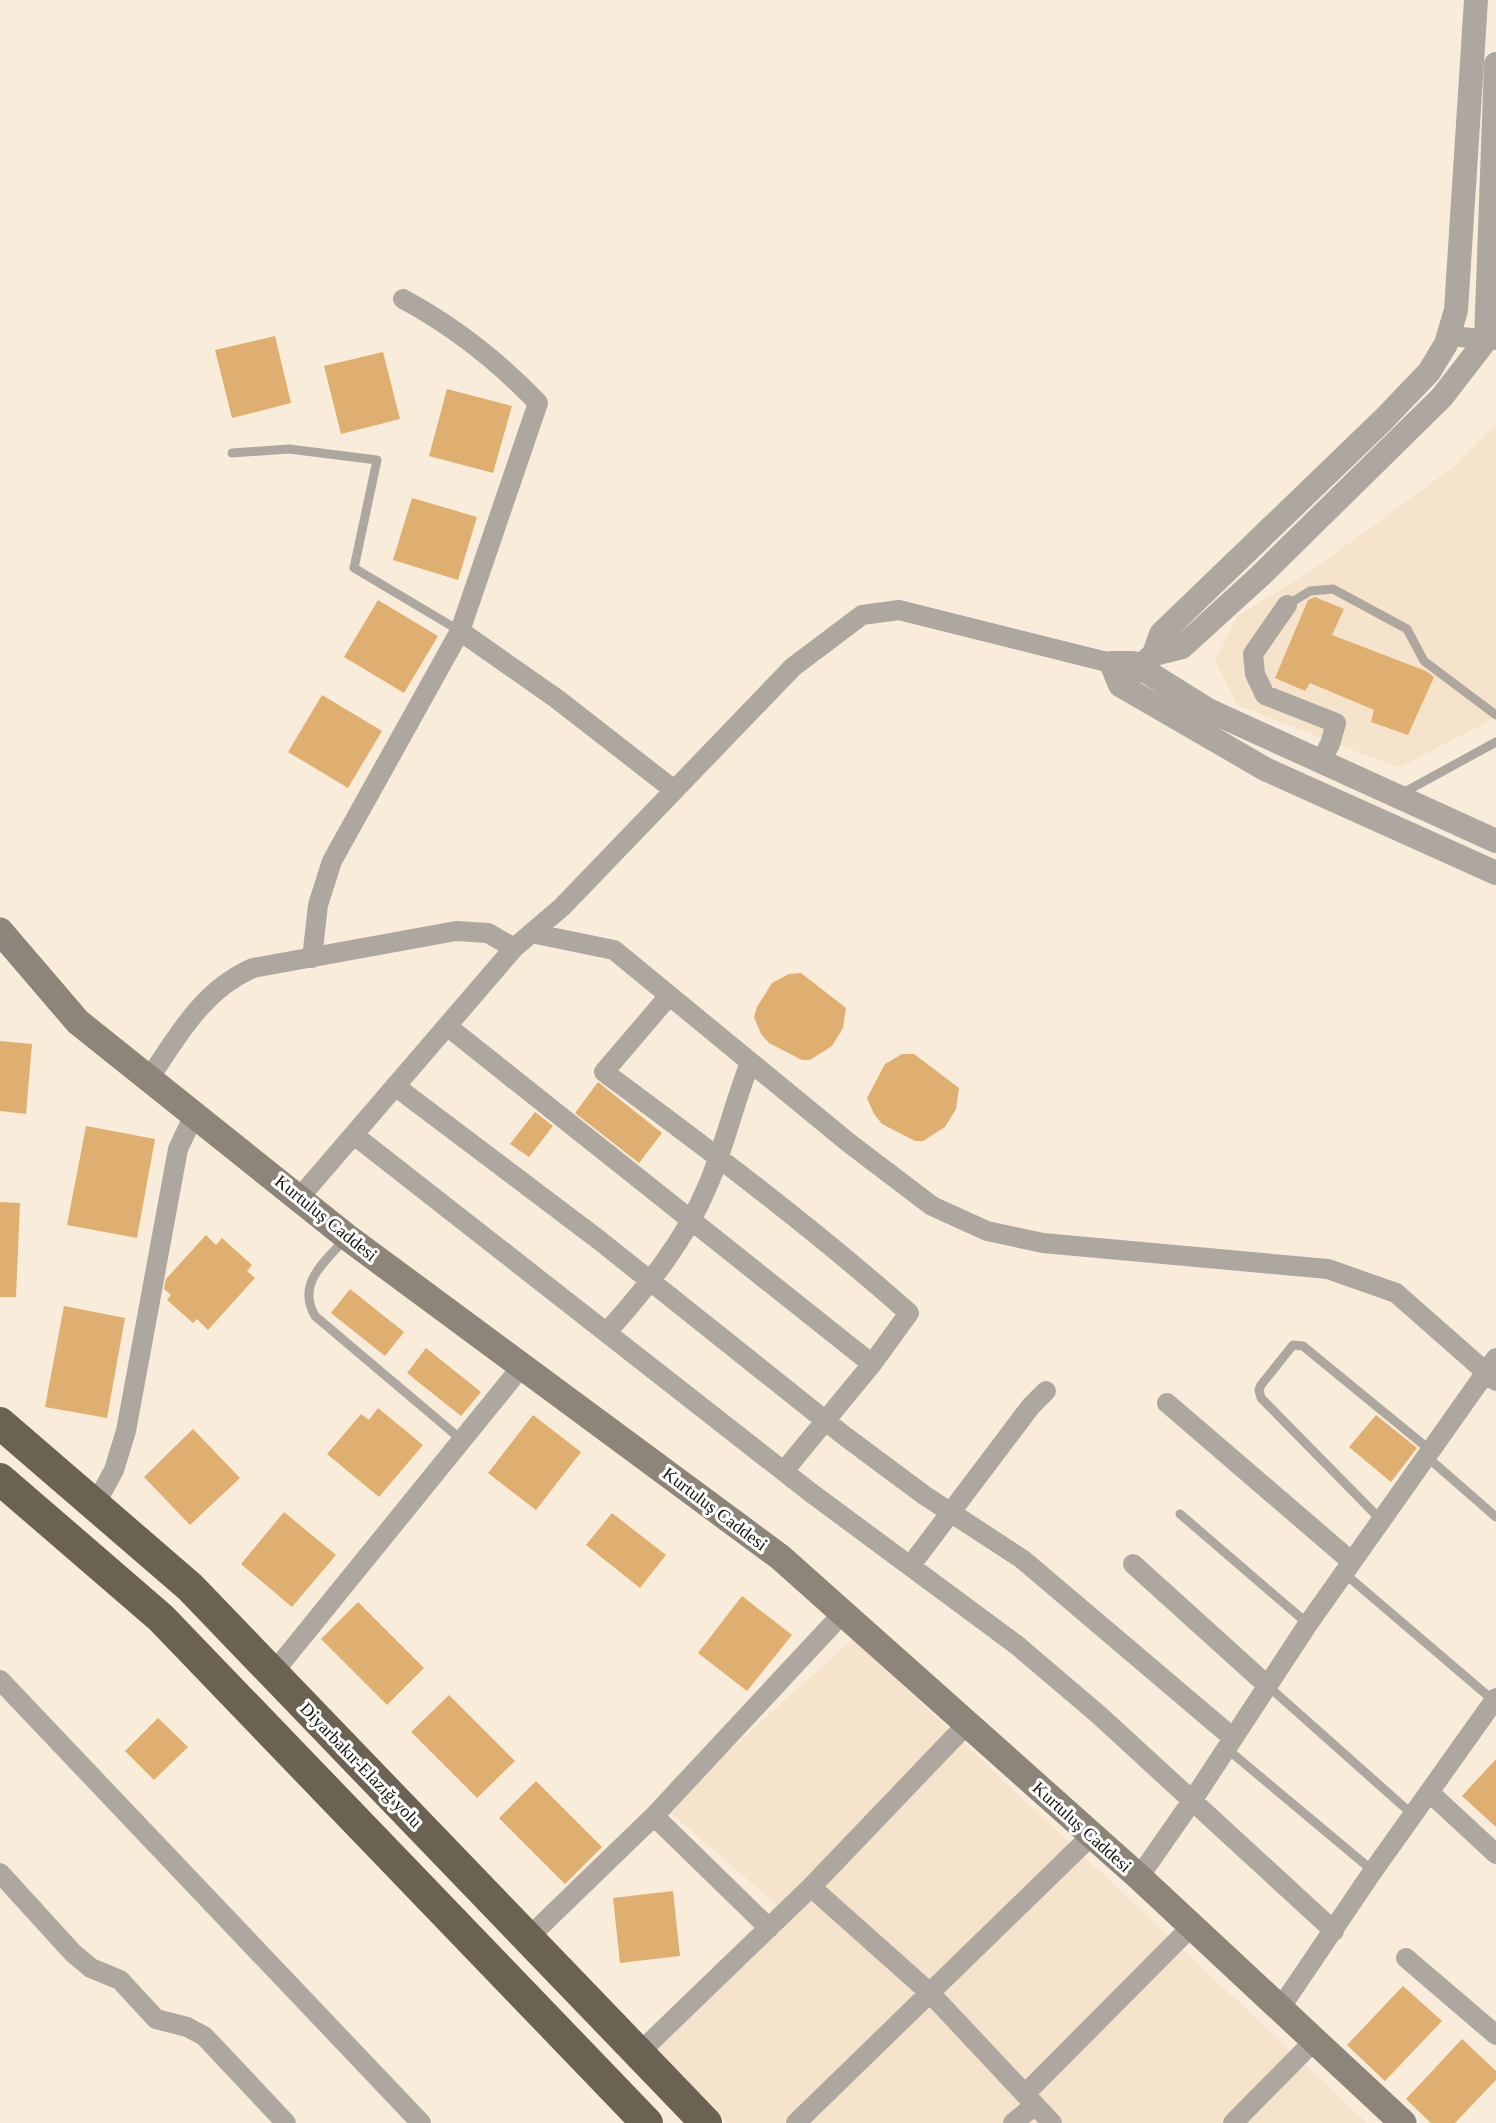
<svg xmlns="http://www.w3.org/2000/svg" width="1496" height="2123" font-family="'Times New Roman',serif">
	<style>
		.built { fill: #f6e3cb }
		.building { fill: #deaf70 }
		.lines { fill: none; stroke-linecap: round; stroke-linejoin: round }
		.service { stroke: #ada7a0; stroke-width: 9 }
		.minor { stroke: #ada7a0; stroke-width: 20 }
		.tertiary { stroke: #ada7a0; stroke-width: 24 }
		.secondary { stroke: #8d857a; stroke-width: 27 }
		.trunk { stroke: #6c6254; stroke-width: 32 }
		.labels { text-anchor: middle; dominant-baseline: central; stroke-width: 6; stroke-linejoin: round; paint-order: stroke }
		.street-label { font-size: 18px; fill: #19150f; stroke: #fff }
	</style>
	<rect width="100%" height="100%" fill="#faecdb"/>
	<!-- built -->
	<path class="built" d="M 1496,425 L 1496,717 L 1399,768 L 1237,705 L 1215,661 L 1237,616 L 1311,571 L 1452,468 Z
		M 853,1639 L 1367,2123 L 728,2123 L 657,2049 L 793,1919 L 665,1808 Z"/>
	<!-- building -->
	<path class="building" d="M 275,336 L 291,403 L 232,418 L 215,350 Z
		M 383,352 L 400,419 L 341,434 L 324,366 Z
		M 447,389 L 512,406 L 493,473 L 429,456 Z
		M 412,498 L 477,517 L 458,580 L 393,560 Z
		M 1315,597 L 1344,609 L 1332,635 L 1426,671 L 1434,677 L 1408,735 L 1371,722 L 1374,710 L 1310,683 L 1305,691 L 1275,678 L 1308,600 Z
		M 378,600 L 438,636 L 404,693 L 344,657 Z
		M 322,695 L 382,731 L 348,788 L 288,752 Z
		M 801,973 L 846,1008 L 843,1028 L 832,1046 L 810,1060 L 802,1060 L 769,1043 L 761,1034 L 754,1017 L 757,1007 L 772,983 L 789,974 Z
		M 0,1041 L 32,1044 L 26,1114 L 0,1111 Z
		M 902,1054 L 914,1054 L 959,1088 L 956,1109 L 945,1127 L 923,1141 L 915,1141 L 882,1124 L 874,1114 L 867,1098 L 885,1064 Z
		M 598,1082 L 662,1133 L 639,1163 L 575,1113 Z
		M 535,1112 L 553,1126 L 529,1157 L 510,1144 Z
		M 86,1126 L 155,1139 L 137,1238 L 67,1225 Z
		M 0,1202 L 20,1203 L 16,1297 L 0,1297 Z
		M 206,1235 L 216,1245 L 222,1238 L 252,1265 L 247,1271 L 255,1278 L 208,1330 L 197,1319 L 193,1323 L 167,1300 L 171,1295 L 164,1289 L 166,1279 Z
		M 350,1289 L 404,1332 L 385,1356 L 331,1313 Z
		M 64,1306 L 125,1318 L 107,1418 L 45,1407 Z
		M 426,1348 L 481,1392 L 461,1416 L 407,1373 Z
		M 378,1408 L 423,1445 L 379,1497 L 327,1454 L 361,1414 L 369,1420 Z
		M 533,1415 L 581,1452 L 536,1510 L 488,1473 Z
		M 1376,1415 L 1417,1448 L 1391,1482 L 1349,1447 Z
		M 193,1429 L 240,1478 L 190,1525 L 144,1477 Z
		M 284,1512 L 336,1555 L 292,1607 L 241,1564 Z
		M 612,1513 L 666,1555 L 640,1588 L 586,1545 Z
		M 742,1596 L 792,1635 L 747,1691 L 698,1653 Z
		M 358,1602 L 424,1668 L 387,1705 L 321,1639 Z
		M 449,1695 L 515,1761 L 477,1798 L 411,1732 Z
		M 158,1718 L 188,1747 L 154,1780 L 125,1751 Z
		M 1496,1759 L 1496,1827 L 1462,1796 Z
		M 536,1781 L 602,1847 L 565,1884 L 499,1818 Z
		M 673,1891 L 680,1956 L 620,1963 L 613,1898 Z
		M 1403,1986 L 1442,2021 L 1385,2081 L 1347,2045 Z
		M 1462,2039 L 1496,2071 L 1496,2080 L 1455,2123 L 1431,2123 L 1406,2099 Z"/>
	<g class="lines">
		<!-- service -->
		<path class="service" d="M 232,453 L 289,449 L 377,460 L 354,568 L 460,631
			M 1287,605 L 1310,591 L 1333,589 L 1407,629 L 1424,661 L 1496,715
			M 1401,794 L 1496,742
			M 345,1239 C 325,1262 296,1283 315,1316 L 463,1441
			M 1426,1456 L 1496,1517
			M 1180,1514 L 1308,1624
			M 1381,1520 L 1261,1398 L 1259,1390 L 1261,1385 L 1293,1345 L 1303,1346 L 1430,1450
			M 1344,1573 L 1494,1701
			M 1268,1686 L 1413,1815
			M 1226,1748 L 1373,1871"/>
		<!-- minor -->
		<path class="minor" d="M 1449,336 L 1496,340
			M 1287,605 L 1253,654 L 1255,674 L 1265,695 L 1336,723 L 1330,744 L 1320,763
			M 460,631 L 557,699 L 674,790
			M 531,933 L 614,950 L 849,1143 L 932,1206 L 987,1231 L 1043,1243 L 1328,1269 L 1396,1293 L 1496,1381
			M 312,958 L 318,905 L 332,861 L 460,631 L 538,403 C 498,361 455,327 403,299
			M 668,997 L 604,1072 C 708,1149 812,1227 909,1313 L 872,1364 L 784,1471
			M 447,1026 L 872,1364
			M 150,1077 C 179,1034 203,990 253,968 L 456,931 L 488,933 L 514,948
			M 395,1086 L 599,1240 L 846,1437 L 924,1495 L 1022,1559 L 1233,1738
			M 354,1135 L 810,1492 L 1018,1646 L 1099,1715 L 1334,1931
			M 300,1197 L 514,948 L 562,907 L 793,667 L 862,615 L 899,610 L 1111,663
			M 607,1332 C 647,1287 685,1241 708,1185 C 725,1145 734,1103 750,1063
			M 1167,1403 L 1352,1562
			M 95,1505 L 114,1470 L 126,1431 L 178,1149 L 195,1113
			M 1133,1564 L 1268,1686
			M 911,1565 L 1031,1406 L 1046,1391
			M 273,1673 L 522,1366
			M 0,1680 L 421,2123
			M 1429,1792 L 1496,1854
			M 654,1816 L 769,1928
			M 0,1873 L 73,1953 L 91,1968 L 120,1980 L 156,2019 L 187,2027 L 204,2036 L 286,2123
			M 1139,1877 L 1192,1801 L 1308,1624 L 1496,1358
			M 811,1887 L 930,1993 L 1052,2123
			M 528,1938 L 654,1816 L 843,1613
			M 1406,1958 L 1496,2035
			M 1279,2010 L 1373,1871 L 1496,1698
			M 639,2053 L 811,1887 L 967,1724
			M 1025,2094 L 1191,1927
			M 796,2123 L 1092,1835
			M 1013,2123 L 1035,2105
			M 1233,2123 L 1314,2041"/>
		<!-- tertiary -->
		<path class="tertiary" d="M 1154,654 L 1182,647 L 1260,576 L 1442,397 L 1486,340 L 1496,64
			M 1130,676 L 1154,654 L 1161,634 L 1383,420 L 1429,372 L 1446,344 L 1456,310 L 1476,0
			M 1496,841 L 1208,710 L 1133,663 L 1111,663 L 1120,685 L 1265,769 L 1496,873"/>
		<!-- secondary -->
		<path class="secondary" d="M 0,931 L 78,1022 L 347,1237 L 780,1557 L 1139,1877 L 1403,2123"/>
		<!-- trunk -->
		<path class="trunk" d="M 0,1423 L 190,1587 L 706,2123
			M 0,1479 L 161,1618 L 647,2123"/>
	</g>
	<g class="labels">
		<!-- street labels -->
		<g class="street-label">
			<text transform="translate(326 1218) rotate(39)">Kurtuluş Caddesi</text>
			<text transform="translate(715 1509) rotate(37)">Kurtuluş Caddesi</text>
			<text transform="translate(361 1765) rotate(46)">Diyarbakır-Elazığ yolu</text>
			<text transform="translate(1082 1827) rotate(42)">Kurtuluş Caddesi</text>
		</g>
	</g>
</svg>
